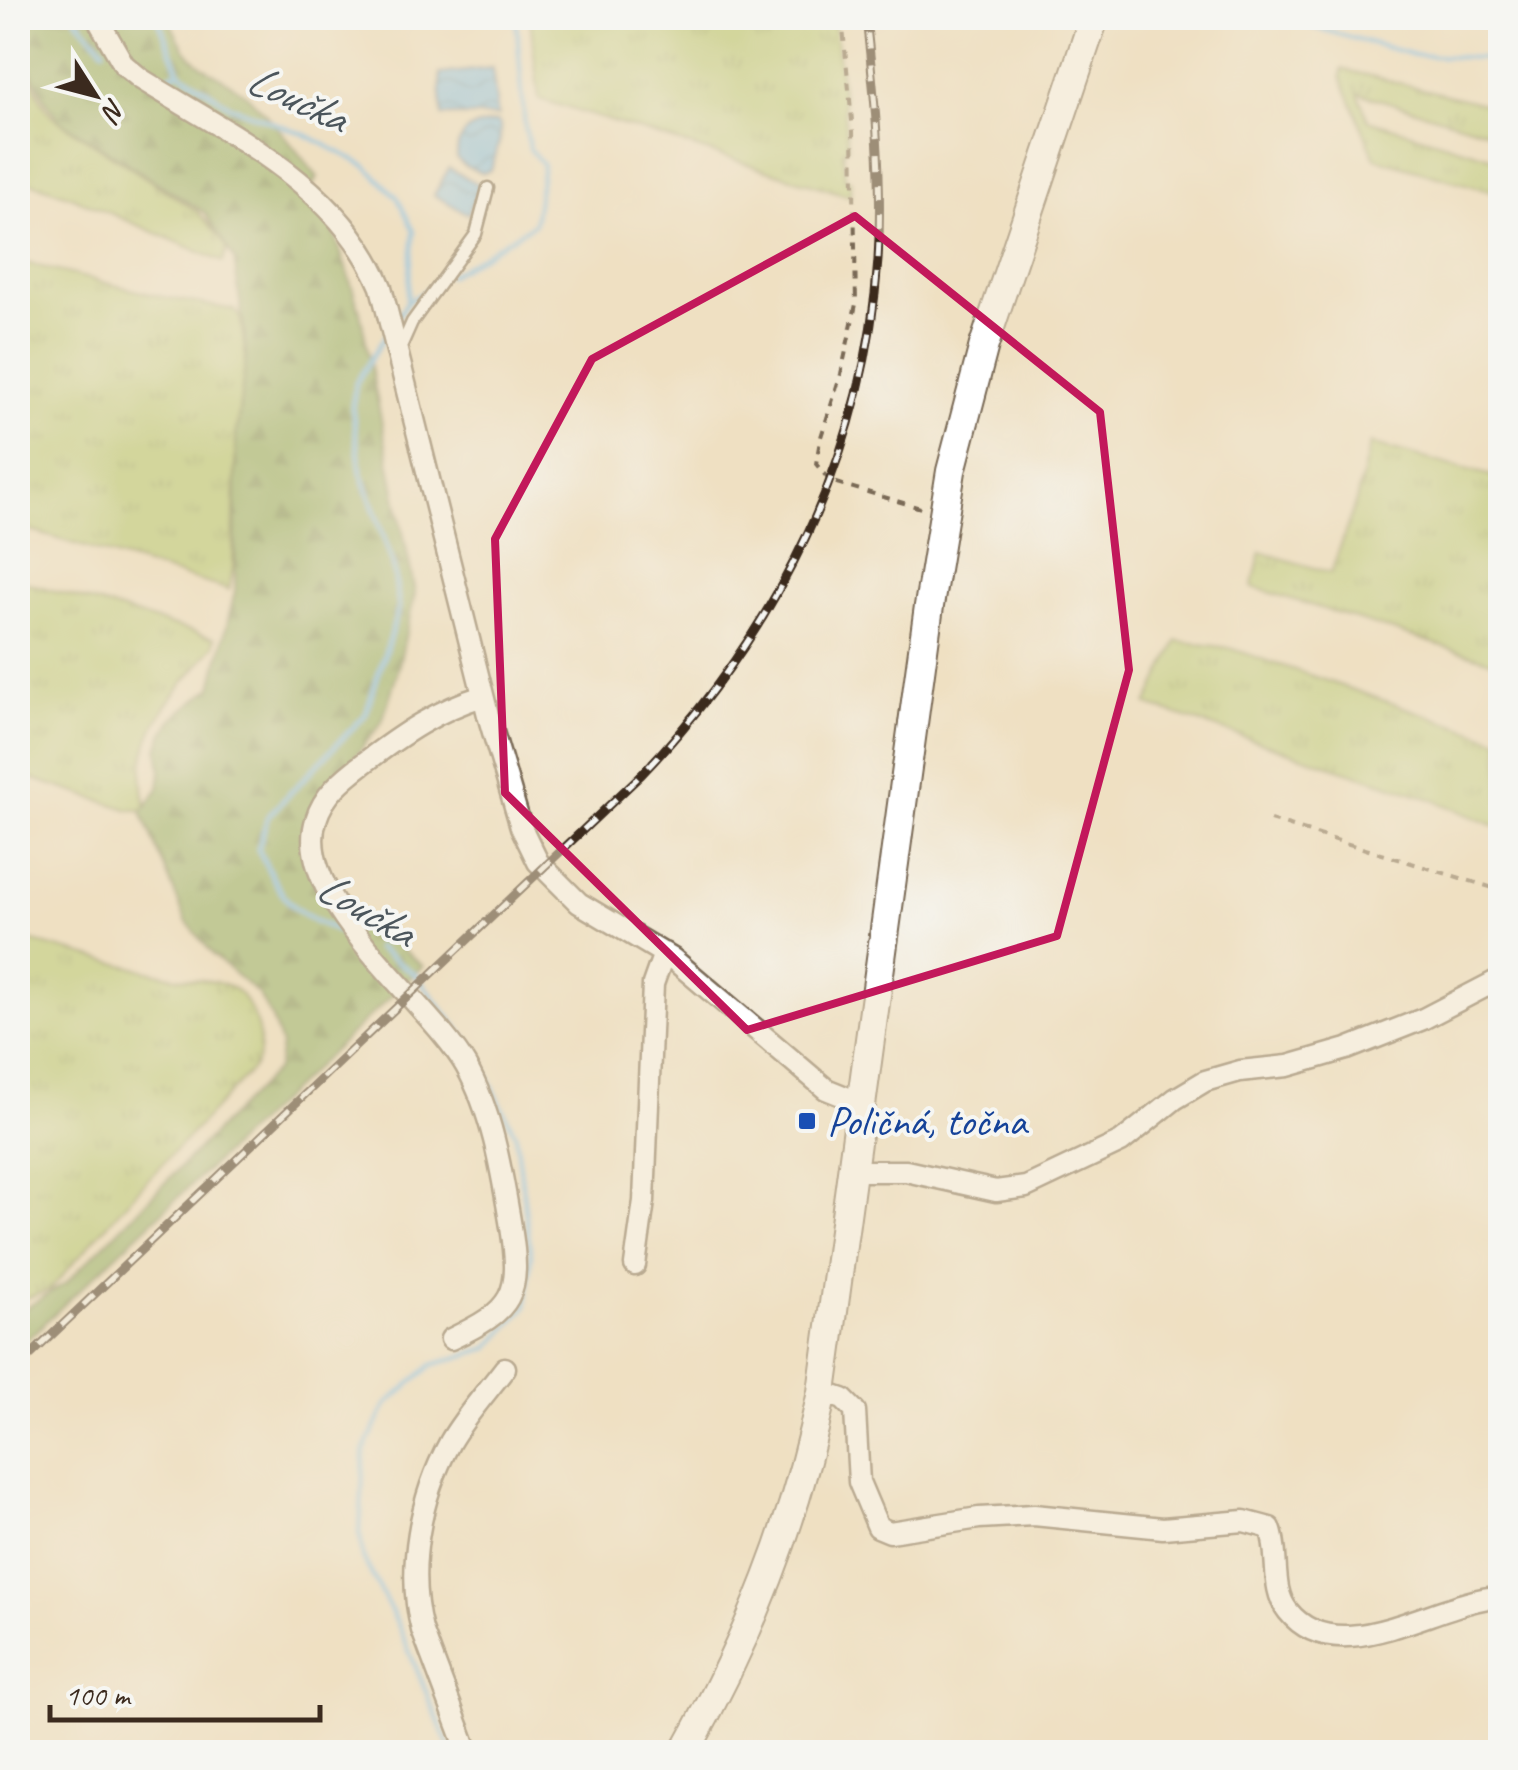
<svg xmlns="http://www.w3.org/2000/svg" width="1518" height="1770" font-family="Caveat,sans-serif">
	<style>
		.grass { fill: url(#grass-tufts); stroke: #767a46; stroke-width: 2.5 }
		.forest { fill: url(#forest-firs); stroke: #646c40; stroke-width: 2.5 }
		.water { fill: url(#water-waves); stroke: #587386; stroke-width: 2.5 }
		.lines { fill: none; stroke-linecap: round; stroke-linejoin: round }
		.stream { stroke: #75bced; stroke-width: 5 }
		.service-casing { stroke: #7a6a57; stroke-width: 15 }
		.minor-casing { stroke: #7a6a57; stroke-width: 25 }
		.secondary-casing { stroke: #7a6a57; stroke-width: 32 }
		.path { stroke: #7a6a57; stroke-width: 4; stroke-dasharray: 8 8; stroke-linecap: butt }
		.service { stroke: #fff; stroke-width: 10 }
		.minor { stroke: #fff; stroke-width: 20 }
		.secondary { stroke: #fff; stroke-width: 28 }
		.rail-casing { stroke: #3b2a1e; stroke-width: 9 }
		.rail { stroke: #f6f6f2; stroke-width: 5; stroke-dasharray: 15; stroke-linecap: butt }
		.marked { fill: none; stroke: #c2185b; stroke-width: 8; stroke-linejoin: round }
		.transit-dot { fill: #1a4fb4; stroke: #f6f6f2; stroke-width: 4 }
		.labels { text-anchor: middle; dominant-baseline: central; stroke-width: 8; stroke-linejoin: round; paint-order: stroke }
		.transit-label { font-size: 42px; fill: #164399; stroke: #f6f6f2; text-anchor: start }
		.water-label { font-size: 45px; font-style: italic; fill: #4c565c; stroke: #f6f6f2 }
	</style>
	<defs>
		<pattern id="grass-tufts" width="24" height="20" patternUnits="userSpaceOnUse" patternTransform="scale(2.5)"><rect width="24" height="20" fill="#b1c96e"/><path d="M3 7l-1-3M5 7V3M7 7l1-3M15 17l-1-3M17 17v-4M19 17l1-3" fill="none" stroke="#91a35a"/></pattern>
		<pattern id="forest-firs" width="22" height="20" patternUnits="userSpaceOnUse" patternTransform="scale(2.5)"><rect width="22" height="20" fill="#8cad61"/><path d="M5 1l3.5 6h-7zM16 11l3.5 6h-7z" fill="#748d4f"/></pattern>
		<pattern id="water-waves" width="16" height="10" patternUnits="userSpaceOnUse" patternTransform="scale(2.5)"><rect width="16" height="10" fill="#75bced"/><path d="M0 5q4-4 8 0t8 0" fill="none" stroke="#6199bf"/></pattern>
	</defs>
	<rect width="100%" height="100%" fill="#f6f6f2"/>
	<filter id="ink" filterUnits="userSpaceOnUse"><feTurbulence type="fractalNoise" baseFrequency=".01" numOctaves="2"/><feDisplacementMap in="SourceGraphic" scale="20" xChannelSelector="R" yChannelSelector="G"/><feConvolveMatrix kernelMatrix="1 2 1 2 8 2 1 2 1" color-interpolation-filters="sRGB"/></filter>
	<filter id="wash" filterUnits="userSpaceOnUse"><feTurbulence type="fractalNoise" baseFrequency=".0048" numOctaves="4" result="noise"/><feDisplacementMap in="SourceGraphic" scale="40" xChannelSelector="R" yChannelSelector="G"/><feGaussianBlur stdDeviation="2.25" result="paint"/><feColorMatrix in="noise" values="0 0 0 0 0 0 0 0 0 0 0 0 0 0 0 0 0 1.4 0 .05"/><feComposite in="paint" operator="in"/></filter>
	<g filter="url(#wash)">
		<rect width="100%" height="100%" fill="#efe0c2"/>
		<!-- grass -->
		<path class="grass" d="M 530,18 L 834,18 L 848,147 L 843,152 L 845,178 L 851,181 L 850,196 L 539,99 Z
			M 18,28 C 26,59 31,91 53,117 L 198,212 L 228,246 L 223,262 L 68,195 L 18,178 Z
			M 1342,69 L 1500,108 L 1500,135 L 1358,93 L 1368,120 L 1500,160 L 1500,194 L 1375,158 L 1341,77 Z
			M 18,261 L 158,296 L 234,310 L 240,316 L 246,358 L 236,435 L 233,568 L 229,590 L 18,527 Z
			M 1370,444 L 1500,478 L 1500,664 L 1252,587 L 1261,552 L 1331,573 L 1356,501 Z
			M 18,580 L 215,638 L 214,645 C 175,695 129,736 146,806 L 143,810 L 130,810 L 18,774 Z
			M 1177,641 L 1230,648 L 1500,740 L 1500,828 L 1426,797 L 1147,705 Z
			M 18,938 C 70,951 123,966 176,977 C 192,980 214,979 229,986 C 252,997 269,1044 254,1067 L 135,1193 L 50,1290 L 18,1301 Z"/>
		<!-- forest -->
		<path class="forest" d="M 18,18 L 169,18 C 192,78 218,66 256,104 C 278,126 298,153 318,177 L 307,196 L 331,222 L 360,311 L 415,593 L 397,674 L 382,722 L 315,808 L 324,886 L 423,966 L 18,1348 L 18,1313 L 67,1282 L 277,1069 L 281,1045 L 272,1019 L 258,994 L 214,956 L 186,921 L 142,812 L 159,788 L 161,771 L 158,748 L 164,733 L 173,718 L 212,687 L 235,591 L 236,435 L 246,358 L 244,330 L 234,259 L 205,213 L 59,120 C 40,96 18,49 18,18 Z"/>
		<!-- water -->
		<path class="water" d="M 492,68 L 498,116 L 442,116 L 440,74 Z
			M 496,122 L 500,125 L 500,139 L 491,170 L 483,173 L 466,167 L 457,159 C 456,130 470,126 496,122 Z
			M 449,168 L 480,185 L 468,214 L 434,195 Z"/>
		<g class="lines">
			<!-- stream -->
			<path class="stream" d="M 76,18 L 104,49
				M 158,18 L 179,71 L 230,106 L 304,134 L 366,166 L 397,197 L 414,231 L 407,302 L 396,319
				M 1208,18 L 1232,21 L 1256,18
				M 1281,18 L 1414,55 L 1500,59
				M 160,81 L 179,71
				M 449,276 L 534,224 L 543,165 L 530,149 L 525,127 L 516,18
				M 407,302 L 436,284
				M 349,936 C 289,910 287,908 258,849 L 268,816 L 366,714 L 399,607 L 393,564 L 361,472 L 352,407 L 356,383 L 387,333
				M 377,948 L 416,975 L 475,1050 L 516,1136 L 531,1255 L 526,1307 L 489,1348 L 432,1365 L 386,1405 L 364,1451 L 360,1533 L 363,1558 L 397,1622 L 451,1752"/>
		</g>
	</g>
	<g filter="url(#ink)">
		<g class="lines">
			<!-- service casing -->
			<g class="service-casing">
				<path id="service" d="M 400,349 L 412,322 L 476,234 L 488,188"/>
			</g>
			<!-- minor casing -->
			<g class="minor-casing">
				<path id="minor" d="M 97,18 L 124,65 L 141,79 C 231,135 338,184 381,287 L 488,715 L 521,827 L 538,862 L 579,903 L 673,959 L 826,1089 L 863,1104
					M 854,1171 L 906,1171 L 996,1191 L 1026,1187 L 1121,1142 L 1175,1099 L 1205,1081 L 1240,1071 L 1288,1066 L 1347,1049 L 1423,1019 L 1500,979
					M 635,1265 L 644,1201 L 653,984 L 664,953
					M 451,1339 C 513,1310 522,1295 511,1227 C 502,1174 493,1114 466,1066 C 431,1004 291,899 316,820 C 323,795 344,778 364,763 C 402,734 437,710 483,696
					M 822,1392 L 843,1399 L 855,1411 L 859,1482 L 878,1527 L 890,1532 L 979,1518 L 1034,1515 L 1163,1528 L 1244,1521 L 1270,1528 C 1280,1553 1270,1589 1288,1611 C 1338,1674 1438,1599 1500,1597
					M 468,1752 L 422,1630 C 406,1569 420,1497 450,1442 C 465,1416 487,1392 505,1368"/>
			</g>
			<!-- secondary casing -->
			<g class="secondary-casing">
				<path id="secondary" d="M 685,1752 C 749,1638 796,1522 822,1392 L 929,606 L 951,471 L 984,345 L 1094,18"/>
			</g>
			<!-- path -->
			<path class="path" d="M 842,18 L 853,131 L 856,304 L 841,374 L 820,440 L 816,464 L 830,481 L 924,509
				M 1270,820 L 1500,890"/>
			<!-- service -->
			<use href="#service" class="service"/>
			<!-- minor -->
			<use href="#minor" class="minor"/>
			<!-- secondary -->
			<use href="#secondary" class="secondary"/>
			<!-- rail casing -->
			<g class="rail-casing">
				<path id="rail" d="M 18,1367 L 642,774 C 777,632 865,456 878,260 C 883,179 875,98 866,18"/>
			</g>
			<!-- rail -->
			<use href="#rail" class="rail"/>
		</g>
	</g>
	<!-- marked area -->
	<path d="M0 0H1518V1770H0ZM 855,216 L 1100,412 L 1129,670 L 1057,936 L 747,1030 L 505,793 L 495,539 L 592,359 Z" fill="#efe0c2" fill-opacity=".55" fill-rule="evenodd"/>
	<path class="marked" d="M 855,216 L 1100,412 L 1129,670 L 1057,936 L 747,1030 L 505,793 L 495,539 L 592,359 Z"/>
	<!-- markers -->
	<rect class="transit-dot" x="797" y="1111" width="20" height="20" rx="5"/>
	<g class="labels">
		<!-- transit labels -->
		<g class="transit-label">
			<text x="827" y="1121">Poličná, točna</text>
		</g>
		<!-- water labels -->
		<g class="water-label">
			<text transform="translate(297 98) rotate(25)">Loučka</text>
			<text transform="translate(366 909) rotate(30)">Loučka</text>
		</g>
	</g>
	<!-- margin -->
	<rect width="1518" height="1770" fill="none" stroke="#f6f6f2" stroke-width="60"/>
	<!-- north arrow -->
	<g transform="translate(95 95) rotate(126)" stroke="#f6f6f2" stroke-width="8" paint-order="stroke">
	<path d="M0-8L18 38L0 25L-18 38Z" fill="#3b2a1e"/>
	<text y="-15" font-size="28" font-weight="bold" text-anchor="middle" fill="#3b2a1e">N</text>
	</g>
	<!-- scale -->
	<path d="M50 1705v15h270v-15" fill="none" stroke="#3b2a1e" stroke-width="5"/>
	<text x="65" y="1705" font-size="30" fill="#3b2a1e" stroke="#f6f6f2" stroke-width="8" paint-order="stroke">100 m</text>
</svg>
